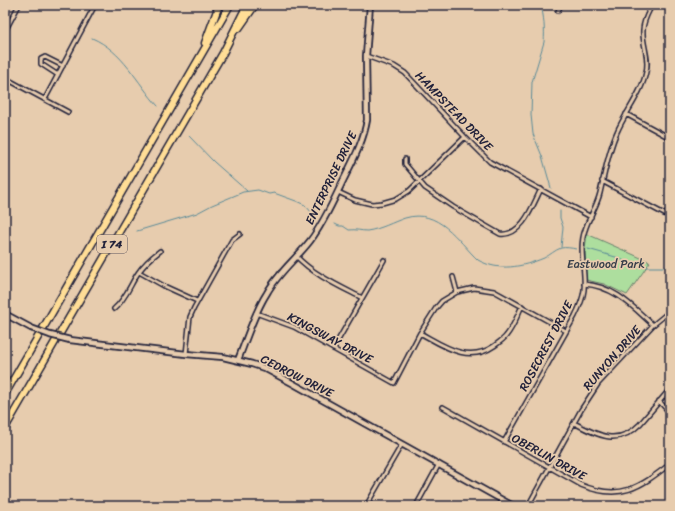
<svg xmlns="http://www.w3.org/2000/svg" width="675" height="511" font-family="Sriracha,sans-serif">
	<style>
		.green { fill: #adde9e; stroke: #68806c }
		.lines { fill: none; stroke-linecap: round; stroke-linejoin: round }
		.stream { stroke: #598a98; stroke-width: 1 }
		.street-casing { stroke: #22223b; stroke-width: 6 }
		.secondary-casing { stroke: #22223b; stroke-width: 8 }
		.highway-casing { stroke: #22223b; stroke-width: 9 }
		.street { stroke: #e7ccae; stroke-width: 3 }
		.secondary { stroke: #e7ccae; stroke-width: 4.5 }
		.highway { stroke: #ffdd96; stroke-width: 6 }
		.secondary-bridge-casing { stroke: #22223b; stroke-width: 8; stroke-linecap: butt }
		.secondary-bridge { stroke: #e7ccae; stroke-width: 4.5 }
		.labels { text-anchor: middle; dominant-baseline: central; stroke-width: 3.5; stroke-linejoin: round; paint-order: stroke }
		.shield { fill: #e7ccae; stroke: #5d555e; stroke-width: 1 }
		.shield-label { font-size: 11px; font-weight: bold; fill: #22223b }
		.street-label { font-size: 12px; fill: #22223b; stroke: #e7ccae }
		.park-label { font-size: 12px; fill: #373e4a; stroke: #e7ccae }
	</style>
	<rect width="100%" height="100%" fill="#e7ccae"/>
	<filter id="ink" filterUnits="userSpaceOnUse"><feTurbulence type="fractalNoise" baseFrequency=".025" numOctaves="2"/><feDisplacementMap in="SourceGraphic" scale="8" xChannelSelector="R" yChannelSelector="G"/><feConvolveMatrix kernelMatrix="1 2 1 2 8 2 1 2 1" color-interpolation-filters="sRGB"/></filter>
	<g filter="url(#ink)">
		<!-- green -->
		<path class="green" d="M 587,234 L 650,262 L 627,295 L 604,284 L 586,280 L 585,249 Z"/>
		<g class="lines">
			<!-- stream -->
			<path class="stream" d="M 541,5 C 544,17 545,30 544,42 L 532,82 L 531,115 L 533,134 L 542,156 L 551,188
				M 92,38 C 123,51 137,83 158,106
				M 189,136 L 214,162 L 247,191
				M 560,211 L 560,218 L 563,227 L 561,247
				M 335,224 L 339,226 L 343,226 L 349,230 C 356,229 361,231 367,231 C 381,229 393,222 405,218 C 439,208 457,240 478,260 C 499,272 522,267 544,258 C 550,255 555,250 561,248 C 565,247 572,248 576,249
				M 137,231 L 197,213 L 212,205 L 236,195 L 243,192 L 258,190 L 269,194 L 274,193 L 296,201 L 305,205 L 313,214
				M 588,249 L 619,258 L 629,264 L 646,267 L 670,267"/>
			<!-- street casing -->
			<g class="street-casing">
				<path id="street" d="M 558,11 L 561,5
					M 5,31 L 19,5
					M 366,56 L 394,66 L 405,73 L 465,137 L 490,162 L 591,217
					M 58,75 L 41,64 L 41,59 L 45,57 L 63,66
					M 5,78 L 68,112
					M 45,99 L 95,5
					M 626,114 L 670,138
					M 405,159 L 405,164 L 425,188 L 453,207 L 500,234 C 522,237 533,205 541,189
					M 602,181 L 670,217
					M 338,192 L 355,200 L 372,204 L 382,203 L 396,199 L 409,191 L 465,137
					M 296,256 C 314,275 339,286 362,298
					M 139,272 L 164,286 L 197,301
					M 453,277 L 457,292
					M 584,284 C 614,286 632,306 653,325
					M 114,309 C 126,299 130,285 138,273 C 144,264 152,257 160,251
					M 256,313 L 294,327 L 394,383 L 420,333 L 436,308 L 442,301 L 457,292 L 474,288 L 494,291 L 566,331
					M 420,333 C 444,346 468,364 494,346 C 498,343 503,340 506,336 C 513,328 517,316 522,306
					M 333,349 L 384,260
					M 186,354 L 190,317 L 194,308 L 232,240 L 240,234
					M 659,401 L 670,413
					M 443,407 L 581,485 C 620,501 639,488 670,464
					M 574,423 C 597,435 618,447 640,424 L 670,389
					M 504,442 L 575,316 C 579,308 583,299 584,290 C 586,271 578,249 585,230 C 589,217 597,206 600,193 C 605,172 608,152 617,132 C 625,113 642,93 646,72 C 650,57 642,45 643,30 C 643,21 648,13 652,5
					M 366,506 L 402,444
					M 416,506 L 439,464
					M 528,506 L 581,410 L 598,384 L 653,325 L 670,311"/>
			</g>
			<!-- secondary casing -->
			<g class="secondary-casing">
				<path id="secondary" d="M 5,314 L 31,328
					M 70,340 L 186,354 L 223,357 L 252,364 L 264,368 L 292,383 L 513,506
					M 238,360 C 247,338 254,313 267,293 C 278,273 296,259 310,241 C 323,224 332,204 341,185 C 351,164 363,144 367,120 L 366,56 L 370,5"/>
			</g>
			<!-- highway casing -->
			<g class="highway-casing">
				<path id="highway" d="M 239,28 L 255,5
					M 205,43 L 219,5
					M 5,394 L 230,5
					M 5,428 L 223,53 L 247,5"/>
			</g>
			<!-- street -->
			<use href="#street" class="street"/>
			<!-- secondary -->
			<use href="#secondary" class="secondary"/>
			<!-- highway -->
			<use href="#highway" class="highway"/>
			<!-- secondary-bridge casing -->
			<g class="secondary-bridge-casing">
				<path id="secondary-bridge" d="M 31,328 L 50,335 L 70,340"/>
			</g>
			<!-- secondary-bridge -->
			<use href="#secondary-bridge" class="secondary-bridge"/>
		</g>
	</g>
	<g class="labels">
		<!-- shield labels -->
		<rect class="shield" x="97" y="235" width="30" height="18" rx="3"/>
		<g class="shield-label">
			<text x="112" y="244">I 74</text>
		</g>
		<!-- street labels -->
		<g class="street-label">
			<text transform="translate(454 111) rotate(46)">HAMPSTEAD DRIVE</text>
			<text transform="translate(331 178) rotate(-64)">ENTERPRISE DRIVE</text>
			<text transform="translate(330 338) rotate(28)">KINGSWAY DRIVE</text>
			<text transform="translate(546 346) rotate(-62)">ROSECREST DRIVE</text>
			<text transform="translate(612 358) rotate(-49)">RUNYON DRIVE</text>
			<text transform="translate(297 376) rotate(27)">CEDROW DRIVE</text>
			<text transform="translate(549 457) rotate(29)">OBERLIN DRIVE</text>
		</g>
		<!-- park labels -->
		<g class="park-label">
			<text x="606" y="264">Eastwood Park</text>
		</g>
	</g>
	<!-- margin -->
	<rect width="675" height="511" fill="none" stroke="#e7ccae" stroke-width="20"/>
	<rect x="10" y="10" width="655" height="491" fill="none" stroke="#22223b" stroke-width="1.5" filter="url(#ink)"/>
</svg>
